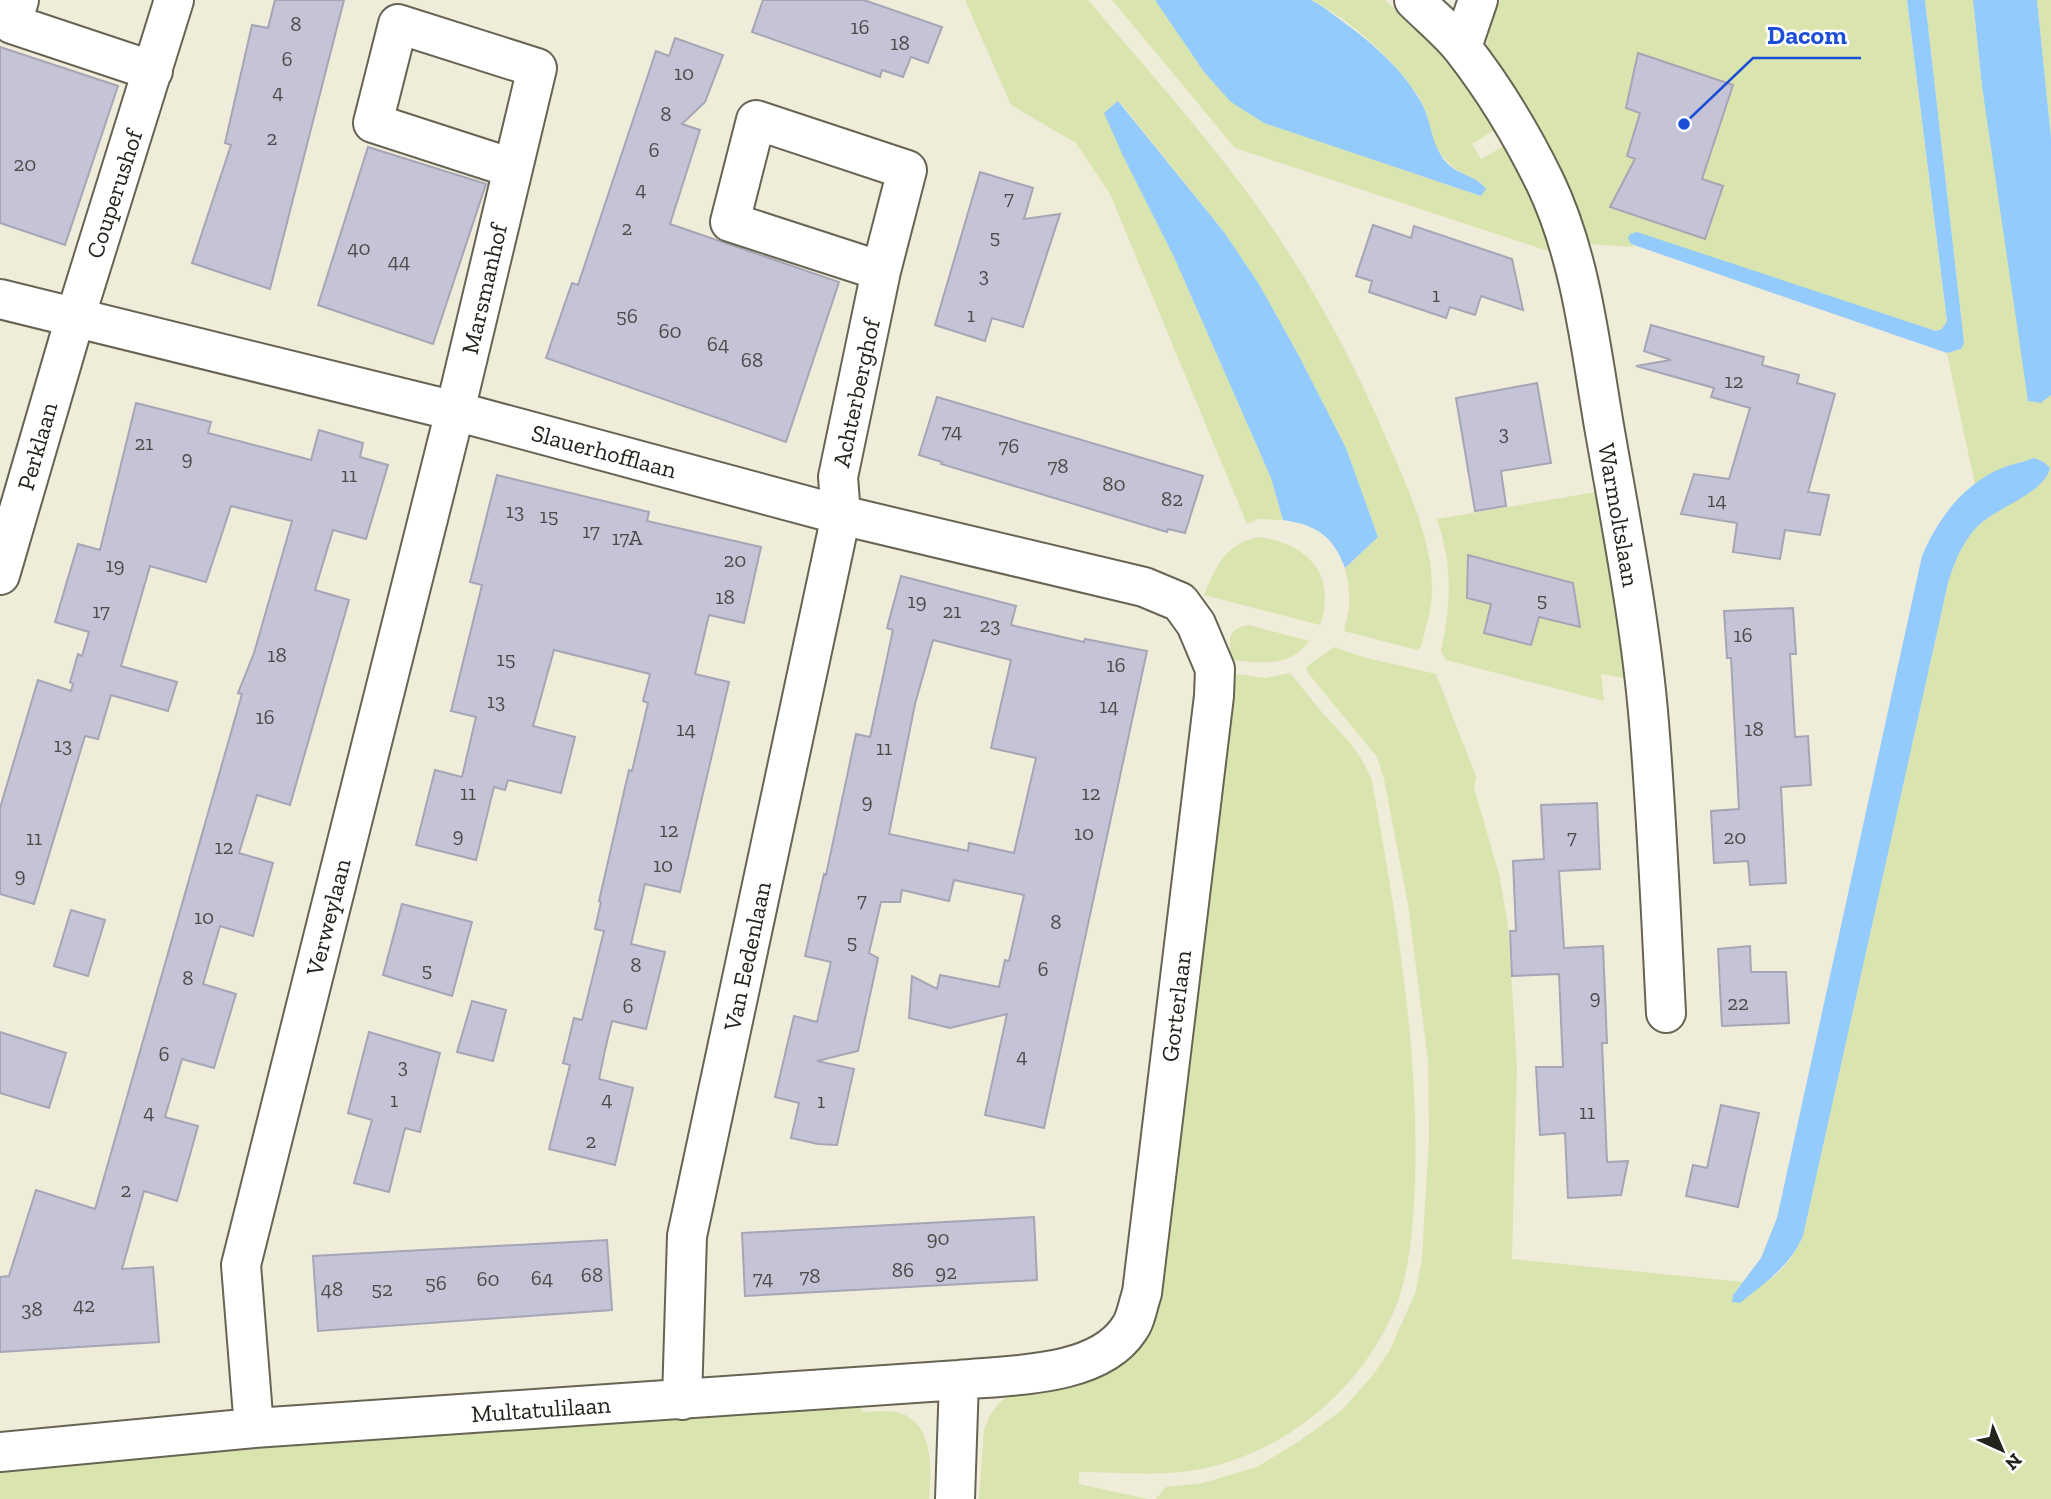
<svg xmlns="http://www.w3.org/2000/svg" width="2051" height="1499" font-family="'Zilla Slab',serif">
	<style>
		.green { fill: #dae4ae }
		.water { fill: #93cbfd }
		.building { fill: #c5c4d6; stroke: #a6a5b6; stroke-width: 2; fill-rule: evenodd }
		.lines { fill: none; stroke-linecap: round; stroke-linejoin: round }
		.minor-casing { stroke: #676454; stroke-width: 42 }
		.minor { stroke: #fff; stroke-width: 38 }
		.labels { text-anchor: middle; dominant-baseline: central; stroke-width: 5; stroke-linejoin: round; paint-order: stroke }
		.number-label { font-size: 21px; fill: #4c4b4a }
		.street-label { font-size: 24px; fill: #24231c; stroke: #fff }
		.leader { fill: none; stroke: #1d4ed8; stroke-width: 2.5 }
		.callout-dot { fill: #1d4ed8; stroke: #fff; stroke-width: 2.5 }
		.callout-label { font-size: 26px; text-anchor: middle; font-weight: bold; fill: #1d4ed8; stroke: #fff; stroke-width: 5; stroke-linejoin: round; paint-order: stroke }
	</style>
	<rect width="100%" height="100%" fill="#f0ecda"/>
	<!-- green -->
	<path class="green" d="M 965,0 L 1088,0 C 1151,74 1216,146 1271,226 C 1319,296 1358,371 1391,449 C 1409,491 1431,539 1432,585 C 1433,606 1426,627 1421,647 L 1417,650 L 1344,631 C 1351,605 1351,595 1345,568 L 1378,537 L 1346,448 L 1299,356 L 1259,284 L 1224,232 L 1119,101 L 1123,156 L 1174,257 L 1271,478 L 1283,520 L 1258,519 L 1247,524 L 1110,194 L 1076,143 L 1011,105 Z
		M 1112,0 L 1155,0 L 1204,72 L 1264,123 L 1481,196 L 1481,182 C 1454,173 1436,155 1428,127 C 1427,121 1428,116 1426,111 C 1420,97 1409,83 1399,71 C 1376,43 1343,17 1312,0 L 1385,0 C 1431,40 1462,78 1496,129 L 1472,144 L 1481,159 L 1506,145 L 1535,206 L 1551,252 L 1235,148 Z
		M 1500,0 L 1907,0 L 1947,322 L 1942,329 L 1936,331 L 1631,244 L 1634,247 L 1588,244 L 1573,200 L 1557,163 L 1517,93 L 1488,53 L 1487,39 Z
		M 1925,0 L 1973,0 L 1982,86 L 2041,403 L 2051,395 L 2051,1499 L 1156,1499 L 1166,1487 L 1203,1483 L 1257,1467 L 1301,1440 L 1342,1410 L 1373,1375 L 1390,1350 L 1416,1291 L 1422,1258 L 1429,1136 L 1428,1061 L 1408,904 L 1384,779 L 1377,757 L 1308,673 L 1306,667 L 1334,647 L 1363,657 L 1436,674 L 1476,776 L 1474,788 L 1499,874 L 1508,925 L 1517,1065 L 1512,1259 L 1742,1282 L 1733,1295 C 1769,1286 1788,1270 1803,1235 L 1948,583 L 1955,560 L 1964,543 L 1976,527 L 2000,509 L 2034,458 L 2001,469 L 1975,485 L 1947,353 L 1961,349 L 1964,342 Z
		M 2037,0 L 2051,0 L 2051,138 Z
		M 1596,492 L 1627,674 L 1624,678 L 1601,674 L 1604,701 L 1446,660 L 1441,651 C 1451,601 1453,568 1437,519 Z
		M 1258,537 C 1308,543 1337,575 1320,625 L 1204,595 C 1217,565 1224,545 1258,537 Z
		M 1249,625 L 1309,641 C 1291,668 1259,663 1231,660 C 1229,643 1226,628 1249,625 Z
		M 1230,673 L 1265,678 L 1290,673 C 1301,686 1311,699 1321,711 C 1344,737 1359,748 1372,781 C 1396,915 1419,1045 1415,1181 C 1413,1223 1411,1271 1394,1311 C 1360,1390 1286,1452 1201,1469 C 1161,1477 1119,1472 1079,1472 L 1079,1484 L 1148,1499 L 979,1499 L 984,1430 L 990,1415 L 999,1403 L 1017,1389 L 1110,1370 Z
		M 860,1404 L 862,1412 C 873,1412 885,1410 896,1412 C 934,1420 932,1470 929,1499 L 0,1499 L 0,1468 Z"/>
	<!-- water -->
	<path class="water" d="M 1155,0 L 1311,0 L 1320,5 C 1358,32 1397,60 1421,102 C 1432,121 1430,143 1446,162 C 1457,175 1478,176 1486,189 L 1481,196 L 1264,123 L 1231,102 L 1204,72 Z
		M 1907,0 L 1925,0 L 1963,333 L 1964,343 L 1961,349 L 1947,353 L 1631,244 L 1628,238 L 1630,234 L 1637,232 L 1936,331 L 1942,329 L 1947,321 Z
		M 1973,0 L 2037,0 L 2051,138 L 2051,395 L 2041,403 L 2028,401 L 1982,86 Z
		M 1118,101 L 1224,232 L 1259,284 L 1299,356 L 1346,448 L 1378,537 L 1345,568 C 1333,536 1317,525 1283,520 L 1271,478 L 1174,257 L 1123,156 L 1104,113 Z
		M 2034,458 L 2044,462 L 2050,468 C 2045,494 1993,508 1975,529 C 1961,545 1954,563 1948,583 L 1803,1236 C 1789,1267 1766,1282 1740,1303 L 1732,1302 L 1733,1295 L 1761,1258 L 1777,1218 L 1922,556 C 1938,519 1962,485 2002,468 C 2012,464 2024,462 2034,458 Z"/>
	<!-- building -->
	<path class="building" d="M 275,0 L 344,0 L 270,289 L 192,263 L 231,145 L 225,143 L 252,25 L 268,28 Z
		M 763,0 L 864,0 L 942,27 L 928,63 L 911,57 L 903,77 L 882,70 L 880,77 L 752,32 Z
		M 675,38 L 723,55 L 705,102 L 682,124 L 700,130 L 670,224 L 839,282 L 786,442 L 546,358 L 572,283 L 578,285 L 656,51 L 669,56 Z
		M 0,47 L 118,86 L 65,245 L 0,223 Z
		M 1638,53 L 1733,85 L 1702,179 L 1723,186 L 1705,239 L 1610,207 L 1635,159 L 1627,156 L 1640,113 L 1626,108 Z
		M 368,147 L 486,184 L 433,344 L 318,305 Z
		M 980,172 L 1033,188 L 1024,219 L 1060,214 L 1023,327 L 992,318 L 985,341 L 935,325 Z
		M 1373,225 L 1411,238 L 1414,226 L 1512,259 L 1523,310 L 1481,296 L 1475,315 L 1450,307 L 1446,318 L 1369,292 L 1372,281 L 1356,276 Z
		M 1651,325 L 1764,357 L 1762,365 L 1799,375 L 1797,383 L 1835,394 L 1808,492 L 1829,495 L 1820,535 L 1785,530 L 1780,559 L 1733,552 L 1737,523 L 1681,514 L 1694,474 L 1729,479 L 1750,408 L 1711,397 L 1714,388 L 1636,366 L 1671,360 L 1644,351 Z
		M 1537,383 L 1551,463 L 1501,471 L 1506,506 L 1475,511 L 1456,398 Z
		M 937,397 L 1203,476 L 1185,533 L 1168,529 L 1167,532 L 941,464 L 942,462 L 919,455 Z
		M 136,403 L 211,422 L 208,433 L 311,460 L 319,430 L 363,443 L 360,457 L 388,465 L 366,539 L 333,530 L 315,590 L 349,600 L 290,805 L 257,795 L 239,853 L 273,863 L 253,936 L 220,926 L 203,984 L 236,994 L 214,1068 L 182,1059 L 165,1117 L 198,1126 L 177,1201 L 144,1191 L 122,1269 L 153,1267 L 159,1342 L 0,1352 L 0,1277 L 9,1276 L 36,1190 L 95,1209 L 242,694 L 238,693 L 254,653 L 292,521 L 231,506 L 206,582 L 150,566 L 121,666 L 177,682 L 168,711 L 111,695 L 98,739 L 85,736 L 34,904 L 0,894 L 0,808 L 38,680 L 71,691 L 73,684 L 70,682 L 78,654 L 82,656 L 89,632 L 55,622 L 78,544 L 100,550 Z
		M 497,475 L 649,512 L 647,521 L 761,547 L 744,623 L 709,615 L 695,674 L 729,682 L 680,892 L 645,884 L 631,944 L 665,952 L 646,1029 L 612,1021 L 605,1050 L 599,1079 L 633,1088 L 615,1165 L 549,1149 L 570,1065 L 563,1063 L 574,1018 L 582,1020 L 604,931 L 595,929 L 601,902 L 599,901 L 629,770 L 632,771 L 648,703 L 643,701 L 650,674 L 554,650 L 533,726 L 575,737 L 561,793 L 508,780 L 505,790 L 494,787 L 476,860 L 416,845 L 435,770 L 462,777 L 476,717 L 451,711 L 482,585 L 470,582 Z
		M 1468,555 L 1573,583 L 1580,627 L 1539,617 L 1531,645 L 1484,633 L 1491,604 L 1467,598 Z
		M 901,576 L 1016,606 L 1011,625 L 1084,642 L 1085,639 L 1147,651 L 1044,1128 L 985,1115 L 1007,1014 L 950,1028 L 909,1018 L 912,976 L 937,989 L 940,975 L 999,987 L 1005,960 L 1009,961 L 1024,895 L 954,880 L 949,901 L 902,890 L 900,902 L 881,902 L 869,953 L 878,958 L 858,1051 L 817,1061 L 854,1069 L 837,1145 L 818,1144 L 791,1138 L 799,1103 L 775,1097 L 794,1016 L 817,1022 L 831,962 L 805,956 L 824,874 L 826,875 L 856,734 L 870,737 L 893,630 L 887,628 ZM 933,640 L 1011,660 L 991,748 L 1036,758 L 1014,853 L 969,843 L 968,851 L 889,834 L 915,704 Z
		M 1793,608 L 1796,654 L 1790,654 L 1795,737 L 1808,736 L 1811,785 L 1781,787 L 1786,883 L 1750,885 L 1748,861 L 1714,863 L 1711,811 L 1739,809 L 1731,658 L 1727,658 L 1724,611 Z
		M 1597,803 L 1600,869 L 1559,871 L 1564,948 L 1603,946 L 1607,1043 L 1602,1043 L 1607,1162 L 1628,1161 L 1621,1195 L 1568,1198 L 1565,1133 L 1540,1135 L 1536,1067 L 1563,1067 L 1559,974 L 1512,976 L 1510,931 L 1516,931 L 1513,861 L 1544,859 L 1541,805 Z
		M 402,904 L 472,922 L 452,996 L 383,975 Z
		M 71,910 L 105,920 L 88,976 L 54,966 Z
		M 1750,946 L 1751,972 L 1786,972 L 1789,1023 L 1722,1026 L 1718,949 Z
		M 472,1001 L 506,1010 L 493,1061 L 457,1052 Z
		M 0,1032 L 66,1053 L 49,1108 L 0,1093 Z
		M 369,1032 L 440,1053 L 420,1132 L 405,1128 L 389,1192 L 354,1183 L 372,1120 L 348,1113 Z
		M 1721,1105 L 1759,1113 L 1738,1207 L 1686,1196 L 1693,1165 L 1707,1168 Z
		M 1034,1217 L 1037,1280 L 745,1296 L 742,1233 Z
		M 607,1240 L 612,1310 L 318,1331 L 313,1256 Z"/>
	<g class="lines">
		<!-- minor casing -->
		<g class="minor-casing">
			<path id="minor" d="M 19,0 L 12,24 L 153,71
				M 1414,0 C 1430,16 1449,31 1463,49 C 1495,90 1522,135 1545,182 C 1581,257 1590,344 1604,426 C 1621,524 1641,624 1649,723 C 1657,819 1661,916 1666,1013
				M 1462,47 L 1478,0
				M 756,120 L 907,170 L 881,271 L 730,222 Z
				M 0,299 L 455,411 L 841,515 L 1144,587 L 1180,602 L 1196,624 L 1215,669 L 1214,696 L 1142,1293 C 1138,1304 1136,1320 1129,1329 C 1098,1377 1010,1375 959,1380 L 254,1428 L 0,1452
				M 0,575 L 75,318 L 174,0
				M 682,1400 L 687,1236 L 841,515 L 838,477 L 881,271
				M 254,1428 L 241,1265 L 455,411 L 537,68 L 398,24 L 373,123 L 512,168
				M 955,1499 L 959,1380"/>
		</g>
		<!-- minor -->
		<use href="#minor" class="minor"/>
	</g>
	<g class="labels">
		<!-- number labels -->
		<g class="number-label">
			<text x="296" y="23">8</text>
			<text x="860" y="26">16</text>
			<text x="900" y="42">18</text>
			<text x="287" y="58">6</text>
			<text x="684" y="72">10</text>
			<text x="278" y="91">4</text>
			<text x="666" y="113">8</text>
			<text x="272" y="137">2</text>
			<text x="654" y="149">6</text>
			<text x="25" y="163">20</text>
			<text x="641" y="188">4</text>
			<text x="1009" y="197">7</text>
			<text x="627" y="227">2</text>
			<text x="995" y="236">5</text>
			<text x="359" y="247">40</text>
			<text x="399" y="260">44</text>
			<text x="984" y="274">3</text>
			<text x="1436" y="294">1</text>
			<text x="971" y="314">1</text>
			<text x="627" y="315">56</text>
			<text x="670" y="330">60</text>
			<text x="718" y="343">64</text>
			<text x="752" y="359">68</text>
			<text x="1734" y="380">12</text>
			<text x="952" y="430">74</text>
			<text x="1504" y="432">3</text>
			<text x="144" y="442">21</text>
			<text x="1009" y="445">76</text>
			<text x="187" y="457">9</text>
			<text x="1058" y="465">78</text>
			<text x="349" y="474">11</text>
			<text x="1114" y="483">80</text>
			<text x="1172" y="498">82</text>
			<text x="1717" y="499">14</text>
			<text x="515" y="510">13</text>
			<text x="549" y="515">15</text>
			<text x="591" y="530">17</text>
			<text x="627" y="537">17A</text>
			<text x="735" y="559">20</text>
			<text x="115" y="564">19</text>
			<text x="725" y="596">18</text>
			<text x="1542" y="599">5</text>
			<text x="917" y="600">19</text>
			<text x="101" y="610">17</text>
			<text x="952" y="610">21</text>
			<text x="990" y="624">23</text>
			<text x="1743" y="634">16</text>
			<text x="277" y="654">18</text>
			<text x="506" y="658">15</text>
			<text x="1116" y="664">16</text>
			<text x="496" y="700">13</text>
			<text x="1109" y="705">14</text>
			<text x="265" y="716">16</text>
			<text x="686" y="728">14</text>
			<text x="1754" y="728">18</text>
			<text x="63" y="744">13</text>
			<text x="884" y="747">11</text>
			<text x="468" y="792">11</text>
			<text x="1091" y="792">12</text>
			<text x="867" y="800">9</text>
			<text x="669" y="829">12</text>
			<text x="1084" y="832">10</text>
			<text x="458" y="834">9</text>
			<text x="1572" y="836">7</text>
			<text x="1735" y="836">20</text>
			<text x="34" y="837">11</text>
			<text x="224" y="846">12</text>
			<text x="663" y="864">10</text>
			<text x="20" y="874">9</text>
			<text x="862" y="899">7</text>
			<text x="204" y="916">10</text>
			<text x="1056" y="921">8</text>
			<text x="852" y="941">5</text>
			<text x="636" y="964">8</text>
			<text x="1043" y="968">6</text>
			<text x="427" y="969">5</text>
			<text x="188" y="977">8</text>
			<text x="1595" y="996">9</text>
			<text x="1738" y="1002">22</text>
			<text x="628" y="1005">6</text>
			<text x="164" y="1053">6</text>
			<text x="1022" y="1055">4</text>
			<text x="403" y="1065">3</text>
			<text x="607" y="1098">4</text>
			<text x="394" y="1099">1</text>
			<text x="821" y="1100">1</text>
			<text x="149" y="1111">4</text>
			<text x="1587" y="1111">11</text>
			<text x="591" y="1140">2</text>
			<text x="126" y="1189">2</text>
			<text x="938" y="1237">90</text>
			<text x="903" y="1269">86</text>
			<text x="946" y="1271">92</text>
			<text x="592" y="1274">68</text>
			<text x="810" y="1275">78</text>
			<text x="542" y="1277">64</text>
			<text x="763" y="1277">74</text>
			<text x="488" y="1278">60</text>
			<text x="436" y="1282">56</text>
			<text x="332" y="1288">48</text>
			<text x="382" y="1288">52</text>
			<text x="84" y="1304">42</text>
			<text x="32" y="1308">38</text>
		</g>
		<!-- street labels -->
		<g class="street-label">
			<text transform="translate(114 194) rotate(-72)">Couperushof</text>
			<text transform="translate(484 289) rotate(-77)">Marsmanhof</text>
			<text transform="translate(856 393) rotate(-78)">Achterberghof</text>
			<text transform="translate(37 446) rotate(-74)">Perklaan</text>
			<text transform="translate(604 451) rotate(15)">Slauerhofflaan</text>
			<text transform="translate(1619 515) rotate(80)">Warmoltslaan</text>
			<text transform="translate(328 917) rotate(-76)">Verweylaan</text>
			<text transform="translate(747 956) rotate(-78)">Van Eedenlaan</text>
			<text transform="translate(1176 1006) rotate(-83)">Gorterlaan</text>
			<text transform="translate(541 1409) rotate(-4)">Multatulilaan</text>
		</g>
	</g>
	<!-- callouts -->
	<path class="leader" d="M1684 124L1753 58H1861"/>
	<circle class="callout-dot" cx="1684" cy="124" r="7"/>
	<g class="callout-label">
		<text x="1807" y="44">Dacom</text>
	</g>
	<!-- north arrow -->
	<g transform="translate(2002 1450) rotate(136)" stroke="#ffffff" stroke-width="5" paint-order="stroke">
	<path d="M0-5L12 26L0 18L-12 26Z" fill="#24231c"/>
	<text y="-10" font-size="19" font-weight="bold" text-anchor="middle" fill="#24231c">N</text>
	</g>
</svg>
